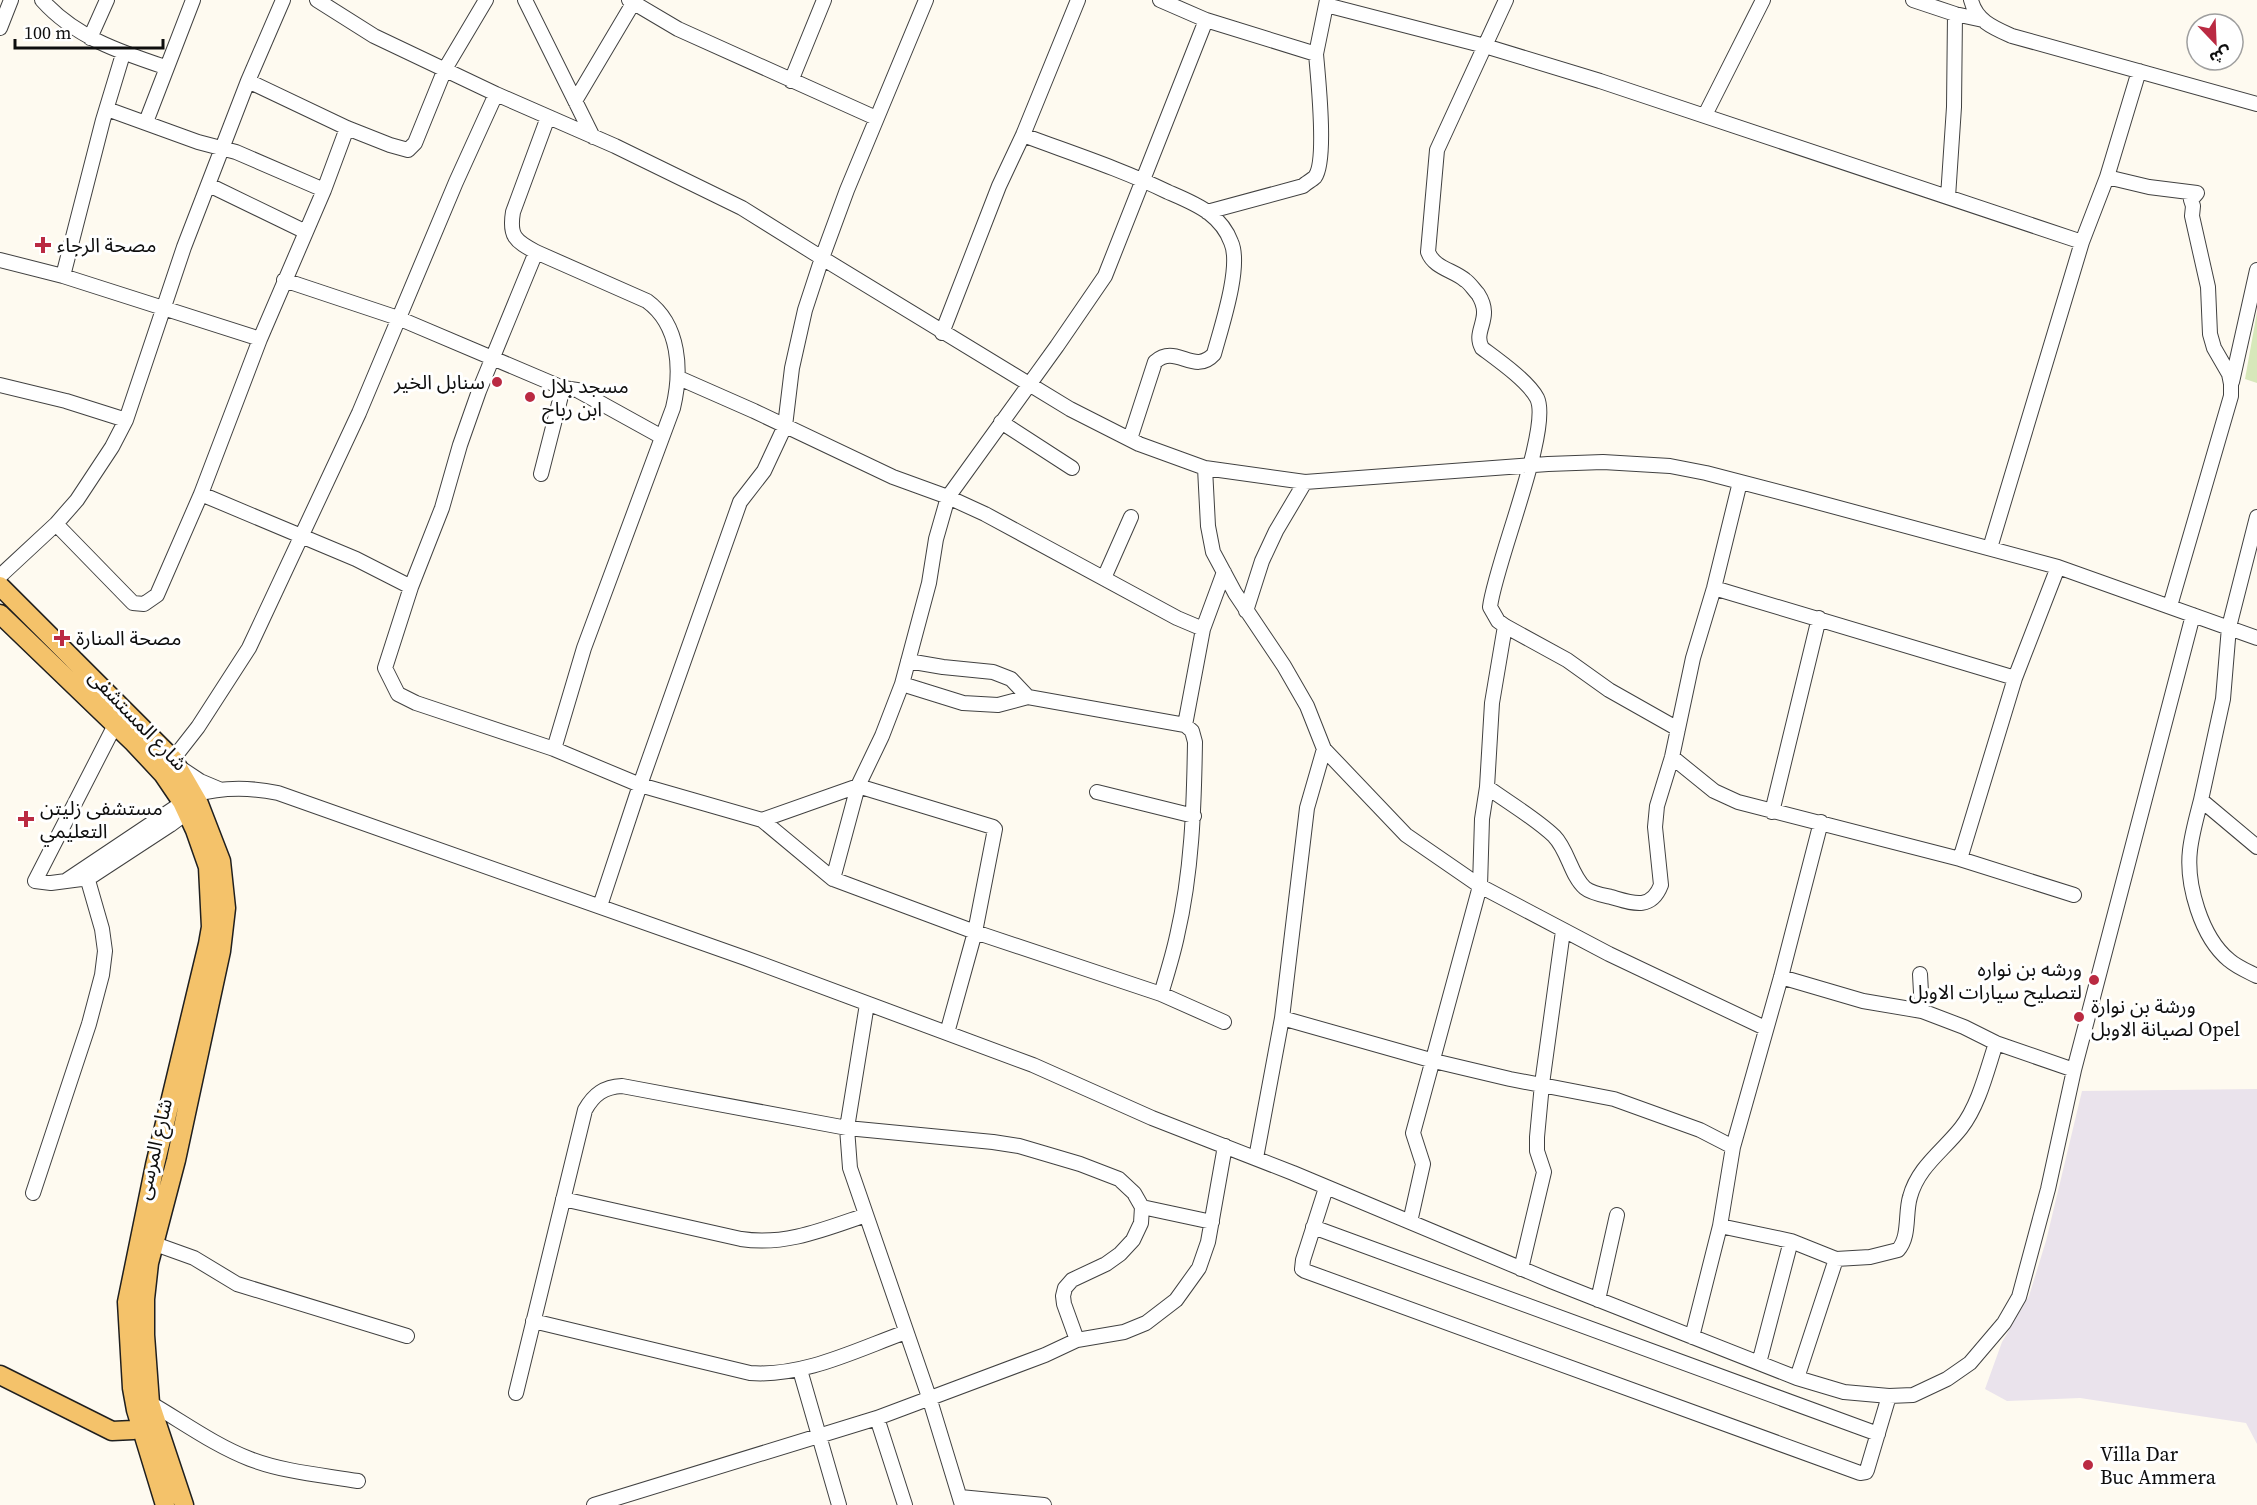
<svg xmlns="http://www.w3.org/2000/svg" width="2257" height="1505" font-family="'Source Serif 4','Noto Sans Arabic',serif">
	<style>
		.industrial { fill: #eae3ec }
		.green { fill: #d7e8ba }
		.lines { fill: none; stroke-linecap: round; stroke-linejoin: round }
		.minor-casing { stroke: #414141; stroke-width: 16 }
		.major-casing { stroke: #1f1f1f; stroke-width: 21 }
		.minor { stroke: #fff; stroke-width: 14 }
		.major { stroke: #f4c26a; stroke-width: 18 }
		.poi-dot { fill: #ba2a42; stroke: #fff; stroke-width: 2 }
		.labels { text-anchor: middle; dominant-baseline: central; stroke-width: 6; stroke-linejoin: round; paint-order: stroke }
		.poi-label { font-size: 20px; fill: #0e0e0e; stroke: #fff; text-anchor: start }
		.street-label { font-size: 20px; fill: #0e0e0e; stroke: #fff }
	</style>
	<rect width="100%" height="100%" fill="#fefaf0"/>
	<!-- industrial -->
	<path class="industrial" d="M 2257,1089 L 2257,1444 L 2246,1423 L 2080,1398 L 2007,1401 L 1985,1389 L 2002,1342 L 2029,1296 L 2046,1241 L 2082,1091 Z"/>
	<!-- green -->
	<path class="green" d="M 2257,312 L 2257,383 L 2245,379 Z"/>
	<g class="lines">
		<!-- minor casing -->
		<g class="minor-casing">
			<path id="minor" d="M 42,0 C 75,37 120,52 165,67
				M 317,0 L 374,36 L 496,94 L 615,146 L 742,208 L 822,258 L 805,310 L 792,368 L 785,426 L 764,471 L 740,502 L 640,785 L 600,906
				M 525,0 L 593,137
				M 629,0 L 678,29 L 876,118
				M 926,0 L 847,190 L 822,258 L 1070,409 L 1139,444 L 1205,468 L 1305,482 L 1548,464 L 1603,462 L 1670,466 L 1706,473 L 1802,498 L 2058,567 L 2257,638
				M 1160,0 L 1206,20 L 1316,54 L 1327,0
				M 1506,0 L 1437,150 L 1428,252 C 1434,268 1453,270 1465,280 C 1470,283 1474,290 1478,294 C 1494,319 1472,330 1482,348 C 1498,360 1528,381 1537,398 C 1552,428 1495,564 1490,607 L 1498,621 L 1505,626 L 1567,660 L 1609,690 L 1678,729
				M 1913,0 L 1955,14 L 1983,20
				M 1971,0 C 1976,21 1994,28 2012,36 L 2257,104
				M 1326,5 L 1485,46 L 1600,81 L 2082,242
				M 0,28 L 11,0
				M 90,38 L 107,0
				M 248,81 L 347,128 L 390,145 L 408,150 L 415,143 L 445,69 L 486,0
				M 791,81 L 824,0
				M 575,101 L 635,0
				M 107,109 L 198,142 L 236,152 L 324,190
				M 1705,115 L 1763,0
				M 548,117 L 513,212 C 509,236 515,241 536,252 L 647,301 C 680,325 682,371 673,408 L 584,648 L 554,749 L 640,785 L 762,820 L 833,879 L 858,786 L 882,736 L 902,684 L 929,583 L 936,539 L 948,497 L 1057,346 L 1105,276 L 1206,20
				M 146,122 L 193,0
				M 1023,135 C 1071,153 1121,169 1168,192 C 1182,198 1197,204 1209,213 C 1218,220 1227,231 1231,242 C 1242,266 1221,328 1214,354 C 1194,376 1176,343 1155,362 L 1130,439
				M 2107,177 L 2139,71
				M 209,185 L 306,232
				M 1948,197 L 1954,107 L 1955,14
				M 1207,212 L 1303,186 C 1306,183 1312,180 1315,177 C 1327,161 1318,77 1316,54
				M 536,252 L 479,391 L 460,445 L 442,508 L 411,587 L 385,668 L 398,694 L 416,703 L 554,749
				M 0,260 L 63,276 L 260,339
				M 63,276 L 103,120 L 123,54
				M 284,280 L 398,318 L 563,388 L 577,390 L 662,437
				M 942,333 L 999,186 L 1023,135 L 1078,0
				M 679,378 L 754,411 L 893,477 L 948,497 L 985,514 L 1177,618 L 1203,629 L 1224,572
				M 2232,382 L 2257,270
				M 0,385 L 66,401 L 126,420
				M 1001,422 L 1072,468
				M 1205,468 L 1208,526 L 1213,552 L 1235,593 L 1284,666 L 1307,706 L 1324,749 L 1307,808 L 1282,1018 L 1256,1158
				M 541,474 L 563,388
				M 201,494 L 356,559 L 411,587
				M 2257,517 L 2229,627 L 2223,699 L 2201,800 L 2257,847
				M 56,524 L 133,603 L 144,604 L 157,595 L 201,494 L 260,339 L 324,190 L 347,128
				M 1990,548 L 2082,242 L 2107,177 L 2149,187 L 2197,193 L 2191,200 L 2193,206 L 2192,216 L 2208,287 L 2210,334 L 2214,348 L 2229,374 L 2231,384 L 2231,396 L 2170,606
				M 0,576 L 56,524 L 77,500 L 112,447 L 126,420 L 184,247 L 248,81 L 283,0
				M 1104,578 L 1131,517
				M 1714,588 L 2015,678
				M 1246,611 L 1262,561 L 1276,531 L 1305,482
				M 908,661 L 943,667 L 993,672 L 1011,679 L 1028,697
				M 902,684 L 963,703 L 998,705 L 1028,697 L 1185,725 L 1192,731 L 1195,742 C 1194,807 1192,872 1177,936 C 1173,955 1167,974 1161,994
				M 115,725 L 35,881 L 51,883 L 89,878 L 170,825 L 193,808
				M 1185,725 L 1203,629
				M 1324,749 L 1406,835 L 1480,886 L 1609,954 L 1765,1028
				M 1672,757 L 1714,791 L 1738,802 L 1960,859 L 2074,895
				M 173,759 L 198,727 L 249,648 L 359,413 L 456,182 L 496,94
				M 179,767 L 200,781 L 219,789
				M 1487,787 C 1509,803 1535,818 1554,836 C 1568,850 1571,876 1585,888 C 1591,893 1602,895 1611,897 C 1632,903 1651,911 1661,885 L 1655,827 L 1657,806 L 1672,757 L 1693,658 L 1714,588 L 1740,482
				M 1097,792 L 1194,816
				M 2201,800 C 2197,816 2192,833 2190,850 C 2186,884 2201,937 2229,960 C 2237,967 2247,971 2257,976
				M 1772,812 L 1819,618
				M 762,820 L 858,786 L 993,827 L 995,829 L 975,932 L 947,1033
				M 1960,859 L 2015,678 L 2058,567
				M 833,879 L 975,932 L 1161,994 L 1224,1022
				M 67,880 L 194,795 C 222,787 249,787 278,793 L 745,958 L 1033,1065 L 1152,1118 L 1293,1173 L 1551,1281 L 1797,1378 L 1844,1392 L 1889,1396 L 1913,1395 L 1947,1379 L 1970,1363 L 2004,1323 L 2019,1297 L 2048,1189 L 2074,1070 L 2193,615
				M 1920,974 L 1922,1011
				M 1781,977 L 1863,1001 L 1922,1011 L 1964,1027 L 1996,1043 L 2074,1070
				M 867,1004 L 847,1128 L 850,1168 L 929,1397 L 962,1505
				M 1282,1018 L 1434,1061 L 1510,1079 L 1614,1099 L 1700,1130 L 1733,1147
				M 1326,1188 L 1303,1260 L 1302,1269 L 1305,1271 L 1860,1473 L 1866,1472 L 1867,1470 L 1889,1396
				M 33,1193 L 89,1024 L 102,975 L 105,951 L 102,929 L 85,870
				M 563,1199 L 741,1239 C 785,1246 825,1229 866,1215
				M 1142,1207 L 1212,1222
				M 1410,1222 L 1423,1164 L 1413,1133 L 1480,886 L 1482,819 L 1487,787 L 1492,703 L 1505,626
				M 1720,1226 L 1791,1241 L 1836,1259 L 1870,1257 L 1898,1250 C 1910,1237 1905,1213 1910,1197 C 1918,1167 1943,1151 1961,1128 C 1979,1105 1987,1070 1996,1043
				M 1313,1227 L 1878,1434
				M 155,1244 L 194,1258 L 237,1284 L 407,1336
				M 1521,1269 L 1544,1172 L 1537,1151 L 1537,1137 L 1542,1084 L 1563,931
				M 1598,1300 L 1617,1215
				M 533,1321 L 750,1373 C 804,1377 856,1350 906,1332
				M 1692,1337 L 1720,1226 L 1733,1147 L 1781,977 L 1821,822
				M 1759,1363 L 1791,1241
				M 800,1370 L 839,1505
				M 1797,1378 L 1836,1259
				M 516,1393 L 585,1110 C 594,1094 604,1087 622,1086 L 847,1128 L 993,1142 L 1019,1146 L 1080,1164 L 1119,1179 L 1134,1193 L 1142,1207 L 1141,1223 L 1133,1240 L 1120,1254 L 1106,1264 L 1072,1280 L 1065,1288 L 1063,1296 L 1064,1304 L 1077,1340
				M 150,1403 C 183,1422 214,1445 250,1459 C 284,1472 322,1475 358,1481
				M 877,1418 L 905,1505
				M 960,1497 L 1044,1505
				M 594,1505 L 877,1418 L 1045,1355 L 1077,1340 L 1124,1332 L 1146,1323 L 1176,1300 L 1199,1268 L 1208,1242 L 1225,1146"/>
		</g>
		<!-- major casing -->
		<g class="major-casing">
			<path id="major" d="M 0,586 L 173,759 L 199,804 L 221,861 L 226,908 L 221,951 L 176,1160 L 149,1263 L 145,1299 L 145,1335 L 150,1403 L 184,1505
				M 0,614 L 134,743 L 163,774 L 182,802 L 195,830 L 208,867 L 211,927 L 208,944 L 155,1165 L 127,1302 L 132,1388 L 136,1410 L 165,1505
				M 0,1375 L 112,1431 L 133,1430 L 152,1421"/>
		</g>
		<!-- minor -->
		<use href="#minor" class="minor"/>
		<!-- major -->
		<use href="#major" class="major"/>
	</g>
	<!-- markers -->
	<g class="poi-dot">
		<path d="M40 236h6v6h6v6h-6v6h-6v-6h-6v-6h6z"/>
		<circle cx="497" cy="382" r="6"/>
		<circle cx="530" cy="397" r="6"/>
		<path d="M59 629h6v6h6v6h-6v6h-6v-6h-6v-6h6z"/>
		<path d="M23 810h6v6h6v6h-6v6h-6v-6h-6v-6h6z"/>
		<circle cx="2094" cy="980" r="6"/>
		<circle cx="2079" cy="1017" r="6"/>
		<circle cx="2088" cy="1465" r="6"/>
	</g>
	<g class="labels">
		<!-- poi labels -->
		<g class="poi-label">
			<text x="57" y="245">مصحة الرجاء</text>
			<text x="485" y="382" text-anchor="end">سنابل الخير</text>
			<text x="542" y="386">مسجد بلال<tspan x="542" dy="23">ابن رباح</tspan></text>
			<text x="76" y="638">مصحة المنارة</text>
			<text x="40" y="808">مستشفى زليتن<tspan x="40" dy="23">التعليمي</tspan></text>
			<text x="2082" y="969" text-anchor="end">ورشه بن نواره<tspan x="2082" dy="23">لتصليح سيارات الاوبل</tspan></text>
			<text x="2091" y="1006">ورشة بن نوارة<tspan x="2091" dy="23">لصيانة الاوبل Opel</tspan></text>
			<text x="2100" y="1454">Villa Dar<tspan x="2100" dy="23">Buc Ammera</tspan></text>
		</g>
		<!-- street labels -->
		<g class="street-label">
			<text transform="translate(138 720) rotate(46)">شارع المستشفى</text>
			<text transform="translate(154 1149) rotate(-77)">شارع المرسى</text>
		</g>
	</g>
	<!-- north arrow -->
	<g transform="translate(2215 42) rotate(157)"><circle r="28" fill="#ffffff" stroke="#9f9f9f" stroke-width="1.5"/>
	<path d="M0-4.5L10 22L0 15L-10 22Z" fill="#ba2a42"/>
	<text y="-9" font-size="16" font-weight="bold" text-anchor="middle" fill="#0e0e0e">ش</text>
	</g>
	<!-- scale -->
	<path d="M15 39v9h148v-9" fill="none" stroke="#0e0e0e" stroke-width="3"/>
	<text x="24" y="39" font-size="18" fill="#0e0e0e" stroke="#ffffff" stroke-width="4.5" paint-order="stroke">100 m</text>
</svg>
